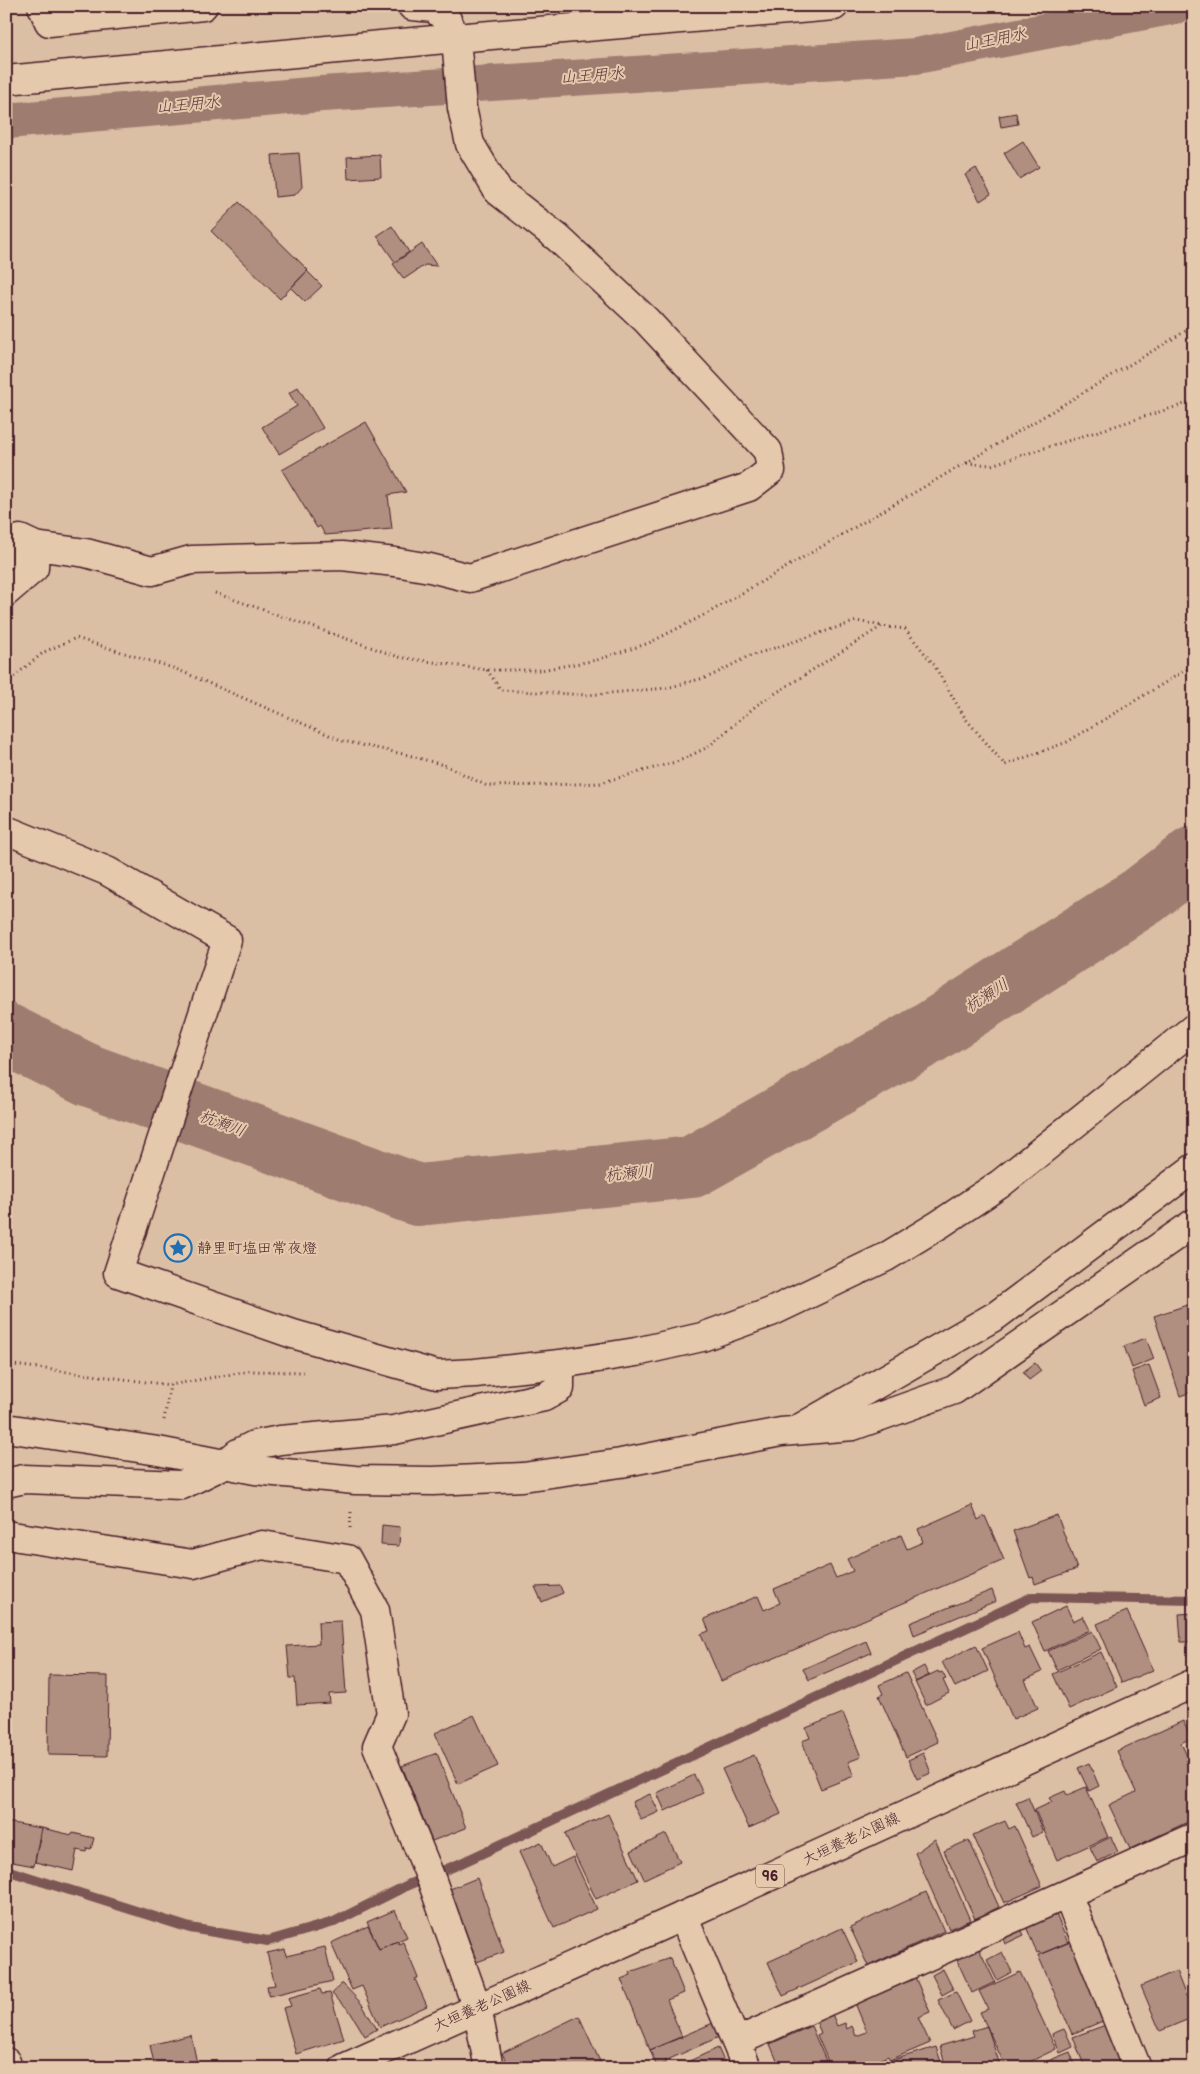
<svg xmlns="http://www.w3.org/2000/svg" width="1200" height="2074" font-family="'Balsamiq Sans','Klee One',sans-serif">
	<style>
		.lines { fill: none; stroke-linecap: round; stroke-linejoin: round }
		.stream { stroke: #7c5654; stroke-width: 10 }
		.canal { stroke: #9e7b70; stroke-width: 36 }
		.river { stroke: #9e7b70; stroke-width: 62 }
		.building { fill: #b08f81; stroke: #4a1f2b }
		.minor-casing { stroke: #4a1f2b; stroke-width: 31 }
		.primary-casing { stroke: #4a1f2b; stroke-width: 31 }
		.path { stroke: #4a1f2b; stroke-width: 3; stroke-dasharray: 1 4; stroke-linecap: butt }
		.minor { stroke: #e4c9ac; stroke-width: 28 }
		.primary { stroke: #e4c9ac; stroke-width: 28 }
		.labels { text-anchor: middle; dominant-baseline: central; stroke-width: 4; stroke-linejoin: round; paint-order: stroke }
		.shield { fill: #e4c9ac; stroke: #785252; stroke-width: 1 }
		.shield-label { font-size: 14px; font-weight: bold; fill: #4a1f2b }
		.poi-label { font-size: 15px; fill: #4a1f2b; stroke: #e4c9ac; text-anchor: start }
		.street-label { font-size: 15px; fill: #4a1f2b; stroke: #e4c9ac }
		.water-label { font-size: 16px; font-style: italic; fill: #5b3139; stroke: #e4c9ac }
	</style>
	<rect width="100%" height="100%" fill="#dbbfa4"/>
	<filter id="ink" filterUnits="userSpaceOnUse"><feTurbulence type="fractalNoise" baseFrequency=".02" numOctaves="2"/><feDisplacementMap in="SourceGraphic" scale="10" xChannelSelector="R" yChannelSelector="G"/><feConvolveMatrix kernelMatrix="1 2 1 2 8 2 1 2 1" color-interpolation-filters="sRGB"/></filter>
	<g filter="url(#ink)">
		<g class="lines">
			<!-- stream -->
			<path class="stream" d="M 6,1870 L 190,1928 L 268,1941 L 334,1922 L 410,1884 L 457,1865 L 1032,1597 L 1194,1600"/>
			<!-- canal -->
			<path class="canal" d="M 6,121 L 322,94 L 916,56 L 1175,6"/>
			<!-- river -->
			<path class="river" d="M 6,1034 L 88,1075 L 418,1195 L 692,1167 L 928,1034 L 1143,896 L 1194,857"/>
		</g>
		<!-- building -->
		<path class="building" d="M 1016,113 L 1018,124 L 1001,127 L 999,116 Z
			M 1023,141 L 1039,167 L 1019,179 L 1004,153 Z
			M 299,153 L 302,187 L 295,195 L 275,197 L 272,155 Z
			M 380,155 L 381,177 L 348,179 L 347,157 Z
			M 976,168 L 991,194 L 980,201 L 965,175 Z
			M 239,202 L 308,270 L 280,299 L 211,231 Z
			M 392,226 L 409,252 L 395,262 L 377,236 Z
			M 422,244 L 437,266 L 425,265 L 404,279 L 393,264 Z
			M 307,271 L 322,286 L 305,302 L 291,288 Z
			M 298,387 L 323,428 L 279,454 L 262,427 L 297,406 L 289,393 Z
			M 366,422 L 406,492 L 388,495 L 392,529 L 325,535 L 320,526 L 317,528 L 282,470 Z
			M 1193,1303 L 1194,1391 L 1180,1396 L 1154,1316 Z
			M 1146,1338 L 1154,1359 L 1132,1368 L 1124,1346 Z
			M 1035,1363 L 1041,1371 L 1029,1380 L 1023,1372 Z
			M 1149,1365 L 1161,1398 L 1144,1405 L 1132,1371 Z
			M 972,1505 L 978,1520 L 985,1516 L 1004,1560 L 721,1681 L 701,1634 L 709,1631 L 704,1619 L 758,1596 L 764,1610 L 780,1603 L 774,1589 L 830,1565 L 836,1578 L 853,1571 L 847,1559 L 901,1535 L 907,1549 L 923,1542 L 918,1529 Z
			M 1057,1515 L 1077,1569 L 1035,1584 L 1033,1577 L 1030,1578 L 1013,1531 Z
			M 382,1525 L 400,1527 L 399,1546 L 381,1545 Z
			M 560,1586 L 563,1593 L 542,1602 L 535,1587 Z
			M 992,1590 L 996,1601 L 914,1635 L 910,1623 Z
			M 1066,1606 L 1073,1621 L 1083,1616 L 1090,1630 L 1045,1651 L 1032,1622 Z
			M 1127,1611 L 1153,1670 L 1122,1683 L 1097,1624 Z
			M 1194,1613 L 1194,1642 L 1181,1642 L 1179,1614 Z
			M 341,1621 L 346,1693 L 329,1694 L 330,1703 L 297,1705 L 295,1678 L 290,1678 L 287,1646 L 319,1644 L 318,1622 Z
			M 1092,1631 L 1101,1649 L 1057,1670 L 1048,1651 Z
			M 1018,1632 L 1025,1649 L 1030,1647 L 1042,1672 L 1025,1680 L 1038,1708 L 1013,1719 L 982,1648 Z
			M 866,1641 L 871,1653 L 809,1680 L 803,1669 Z
			M 976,1645 L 988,1671 L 955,1687 L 942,1662 Z
			M 1101,1652 L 1117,1687 L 1069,1709 L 1053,1674 Z
			M 924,1666 L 929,1676 L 916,1682 L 911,1673 Z
			M 938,1671 L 939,1673 L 942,1672 L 946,1679 L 943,1680 L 949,1693 L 926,1705 L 915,1682 Z
			M 906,1673 L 938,1742 L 906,1757 L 879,1696 L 883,1694 L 879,1685 Z
			M 49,1675 L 108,1676 L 107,1756 L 48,1755 Z
			M 843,1713 L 861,1757 L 848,1762 L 854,1776 L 821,1789 L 802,1741 L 810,1738 L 806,1728 Z
			M 474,1715 L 498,1766 L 458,1784 L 435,1733 Z
			M 1183,1721 L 1191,1738 L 1181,1743 L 1194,1771 L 1194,1819 L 1130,1849 L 1109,1805 L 1136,1792 L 1117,1751 Z
			M 437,1753 L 466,1828 L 432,1841 L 402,1766 Z
			M 923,1753 L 931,1773 L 917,1779 L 908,1760 Z
			M 754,1755 L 781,1814 L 749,1828 L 722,1769 Z
			M 1089,1763 L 1099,1786 L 1089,1791 L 1078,1768 Z
			M 694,1775 L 703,1793 L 665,1811 L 657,1793 Z
			M 1086,1787 L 1108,1837 L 1057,1860 L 1035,1810 L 1052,1802 L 1049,1798 L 1065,1791 L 1067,1795 Z
			M 650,1794 L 659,1812 L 641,1820 L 632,1802 Z
			M 1028,1797 L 1043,1832 L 1032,1837 L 1016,1802 Z
			M 608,1814 L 638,1880 L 596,1899 L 565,1834 Z
			M 1005,1821 L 1009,1829 L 1015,1826 L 1042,1886 L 1004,1903 L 973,1835 Z
			M 6,1822 L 41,1828 L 34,1866 L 7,1861 L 9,1850 L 6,1850 Z
			M 42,1828 L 72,1835 L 73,1833 L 94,1838 L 91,1849 L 87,1848 L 86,1852 L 77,1850 L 73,1871 L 35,1862 Z
			M 666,1834 L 680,1862 L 644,1879 L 631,1851 Z
			M 1111,1837 L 1118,1852 L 1097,1862 L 1090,1847 Z
			M 935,1839 L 970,1920 L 949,1929 L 915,1853 Z
			M 969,1840 L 999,1907 L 975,1919 L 944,1851 Z
			M 541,1842 L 552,1867 L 573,1857 L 597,1909 L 554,1928 L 519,1852 Z
			M 477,1878 L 504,1952 L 477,1962 L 450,1889 Z
			M 926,1892 L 944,1931 L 868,1966 L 850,1927 Z
			M 395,1910 L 407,1937 L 379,1949 L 367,1922 Z
			M 1055,1912 L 1068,1943 L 1041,1954 L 1039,1952 L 1037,1953 L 1025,1924 Z
			M 368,1926 L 379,1949 L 398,1941 L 399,1944 L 403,1942 L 418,1978 L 415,1979 L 427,2006 L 380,2027 L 362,1986 L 352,1990 L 331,1943 Z
			M 1020,1927 L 1024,1935 L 1005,1944 L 1002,1936 Z
			M 842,1928 L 858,1962 L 783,1996 L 768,1962 Z
			M 1076,1939 L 1110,2018 L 1072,2034 L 1038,1955 Z
			M 325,1947 L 333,1981 L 269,1996 L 267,1986 L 275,1985 L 267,1953 L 285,1949 L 286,1956 Z
			M 978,1947 L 995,1982 L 972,1993 L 956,1958 Z
			M 1002,1952 L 1012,1972 L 997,1980 L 987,1960 Z
			M 670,1958 L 684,1993 L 667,2000 L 682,2037 L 650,2050 L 621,1979 L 631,1975 L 630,1972 Z
			M 943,1969 L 953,1989 L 942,1995 L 932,1975 Z
			M 1176,1971 L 1194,2017 L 1160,2031 L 1141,1986 Z
			M 1020,1972 L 1056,2049 L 1017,2068 L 1006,2068 L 980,2012 L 988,2009 L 979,1991 Z
			M 915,1977 L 930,2012 L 918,2017 L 930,2043 L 890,2060 L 888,2056 L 867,2065 L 868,2068 L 831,2068 L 817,2035 L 821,2033 L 816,2021 L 832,2014 L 837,2026 L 845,2023 L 847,2029 L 852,2026 L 856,2036 L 867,2032 L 855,2003 Z
			M 342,1983 L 361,2003 L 377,2029 L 365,2036 L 349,2010 L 332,1994 Z
			M 320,1989 L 322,1994 L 330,1993 L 344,2039 L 296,2054 L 283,2008 L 291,2006 L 288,1998 Z
			M 956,1992 L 970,2021 L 953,2030 L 938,2000 Z
			M 579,2016 L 603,2068 L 509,2068 L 502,2053 Z
			M 713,2023 L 719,2037 L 665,2061 L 666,2063 L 657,2067 L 650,2050 Z
			M 1111,2023 L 1129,2068 L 1085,2068 L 1073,2037 Z
			M 811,2026 L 829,2068 L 780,2068 L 770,2044 Z
			M 987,2026 L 1001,2068 L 946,2068 L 940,2046 L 974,2036 L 972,2031 Z
			M 1064,2029 L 1073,2047 L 1060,2053 L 1052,2034 Z
			M 191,2035 L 198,2068 L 155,2068 L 150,2045 Z
			M 936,2047 L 943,2068 L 888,2068 L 886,2062 Z
			M 718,2048 L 727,2068 L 674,2068 Z
			M 1070,2052 L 1076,2068 L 1033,2067 Z"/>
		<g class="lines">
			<!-- minor casing -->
			<g class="minor-casing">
				<path id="minor" d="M 42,6 L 49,22 L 203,6
					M 6,80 L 456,38 L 834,6
					M 6,554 L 35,546 L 86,553 L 152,571 L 191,560 L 342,556 L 395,562 L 430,568 L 470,578 L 749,487 L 771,470 L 768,451 L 646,320 L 558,238 L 498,191 L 470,144 L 462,108 L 456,38 L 447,20 L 434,8 L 412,6
					M 6,592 L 34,568 L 35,546 L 20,539
					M 6,830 L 107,871 L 227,940 L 118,1273 L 293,1334 L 437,1375 L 475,1373 L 560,1364 L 636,1352 L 702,1337 L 771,1312 L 886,1257 L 940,1224 L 1000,1184 L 1194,1028
					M 802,1427 L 997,1315 L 1194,1168
					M 6,1428 L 158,1451 L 255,1470 L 355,1480 L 433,1481 L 523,1477 L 621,1463 L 781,1432 L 853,1426 L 954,1390 L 1194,1223
					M 6,1483 L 24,1479 L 182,1485 L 225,1464 L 238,1453 L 254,1445 L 280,1440 L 394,1430 L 544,1397 L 560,1388 L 560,1364
					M 6,1535 L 193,1564 L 262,1545 L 347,1559 L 375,1610 L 391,1714 L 377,1746 L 432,1881 L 477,2008 L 489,2068
					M 1067,1894 L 1194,1837
					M 683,1916 L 747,2068
					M 736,2042 L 1067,1894 L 1137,2068
					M 6,2062 L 8,2068"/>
			</g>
			<!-- primary casing -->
			<g class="primary-casing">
				<path id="primary" d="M 344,2068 L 683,1916 L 1194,1683"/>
			</g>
			<!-- path -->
			<path class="path" d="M 966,463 L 1194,326
				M 215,593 L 399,657 L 487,670 L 541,670 L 597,660 L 649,643 L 708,613 L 965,463 L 991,465 L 1194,401
				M 487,670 L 501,690 L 587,695 L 667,688 L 711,676 L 747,657 L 857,621 L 882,626
				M 6,683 L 44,652 L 76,638 L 176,669 L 343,741 L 408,755 L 447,766 L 487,786 L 549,785 L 600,783 L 679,761 L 708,747 L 757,705 L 882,626 L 905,629 L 934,665 L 965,718 L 1005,765 L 1067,742 L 1194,665
				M 6,1364 L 170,1385 L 249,1371 L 304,1372
				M 164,1420 L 170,1385
				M 350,1528 L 351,1512"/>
			<!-- minor -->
			<use href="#minor" class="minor"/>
			<!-- primary -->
			<use href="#primary" class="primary"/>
		</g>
	</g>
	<!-- icons -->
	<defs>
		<g id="sight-ring" transform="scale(1.4375)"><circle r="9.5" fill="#e4c9ac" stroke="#1f6fb2" stroke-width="1.5"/><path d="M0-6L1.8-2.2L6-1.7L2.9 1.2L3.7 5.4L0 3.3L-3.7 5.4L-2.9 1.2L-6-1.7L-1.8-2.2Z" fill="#1f6fb2"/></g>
	</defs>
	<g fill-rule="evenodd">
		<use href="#sight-ring" x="178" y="1248"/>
	</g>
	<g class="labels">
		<!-- shield labels -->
		<rect class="shield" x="756" y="1864.5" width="28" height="23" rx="4"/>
		<g class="shield-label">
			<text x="770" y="1876">96</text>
		</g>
		<!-- poi labels -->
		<g class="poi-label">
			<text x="197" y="1248">静里町塩田常夜燈</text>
		</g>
		<!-- street labels -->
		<g class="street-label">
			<text transform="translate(851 1839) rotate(-25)">大垣養老公園線</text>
			<text transform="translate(482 2006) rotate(-24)">大垣養老公園線</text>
		</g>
		<!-- water labels -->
		<g class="water-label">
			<text transform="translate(995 40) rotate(-11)">山王用水</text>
			<text transform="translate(592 76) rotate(-4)">山王用水</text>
			<text transform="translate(188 105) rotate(-5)">山王用水</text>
			<text transform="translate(987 996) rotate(-33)">杭瀬川</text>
			<text transform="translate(222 1124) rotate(20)">杭瀬川</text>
			<text transform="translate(629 1174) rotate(-6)">杭瀬川</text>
		</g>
	</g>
	<!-- margin -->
	<rect width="1200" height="2074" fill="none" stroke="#e4c9ac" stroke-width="25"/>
	<rect x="12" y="12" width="1175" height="2049" fill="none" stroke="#4a1f2b" stroke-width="2" filter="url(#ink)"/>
</svg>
